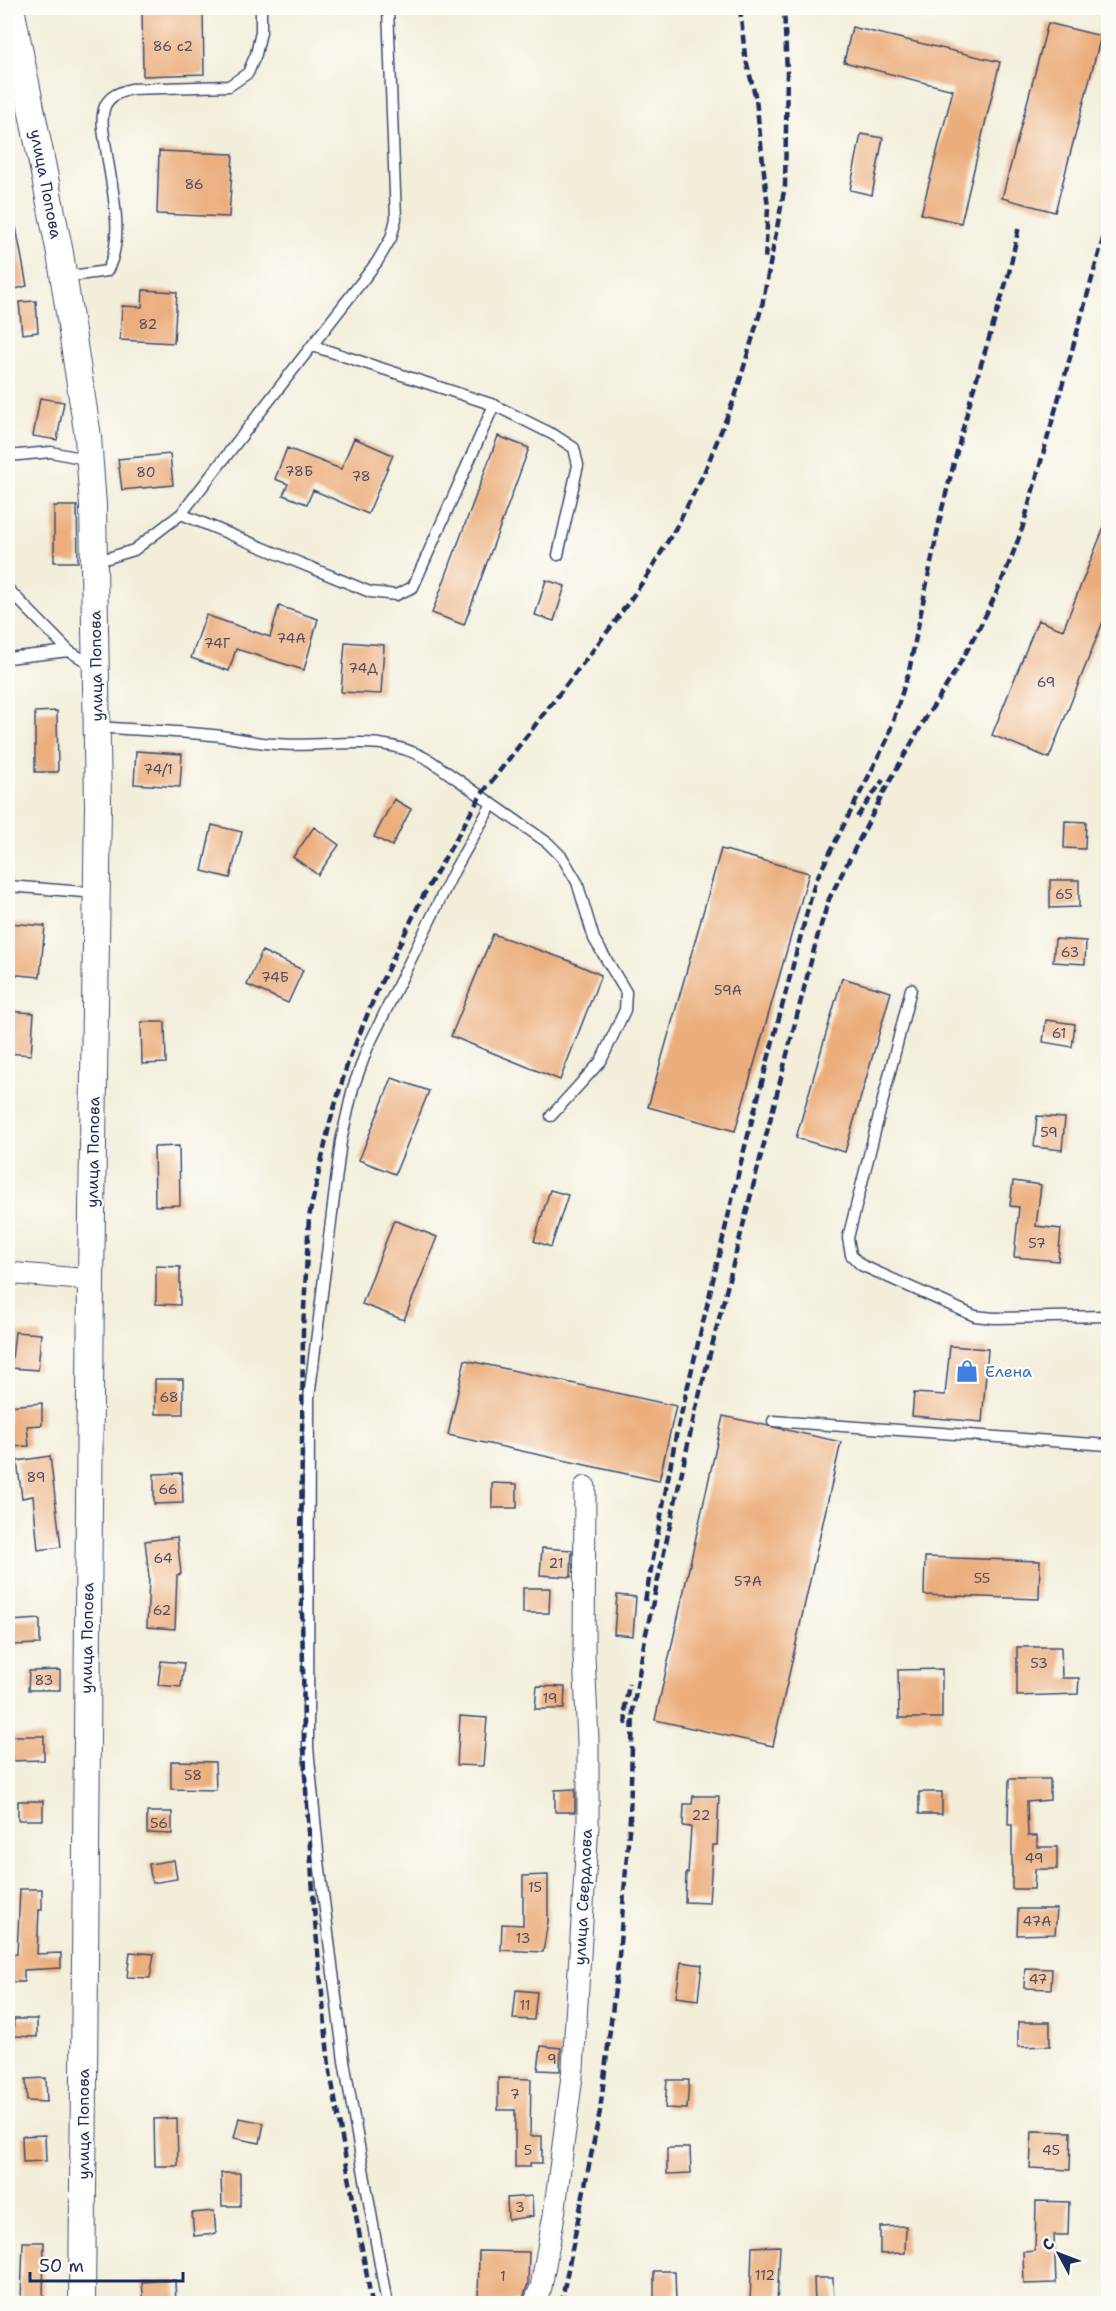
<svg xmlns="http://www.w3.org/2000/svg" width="1116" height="2311" font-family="'Shantell Sans',sans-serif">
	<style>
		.building { fill: #ebad7c }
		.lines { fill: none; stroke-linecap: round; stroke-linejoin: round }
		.service-casing { stroke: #3b4c71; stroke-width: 13 }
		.minor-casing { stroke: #3b4c71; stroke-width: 23 }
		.tertiary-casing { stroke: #3b4c71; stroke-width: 28 }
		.service { stroke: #fff; stroke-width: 10 }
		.minor { stroke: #fff; stroke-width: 21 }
		.tertiary { stroke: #fff; stroke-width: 26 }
		.rail { stroke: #1b2f5e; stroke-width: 4.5; stroke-dasharray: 9 4.5; stroke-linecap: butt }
		.labels { text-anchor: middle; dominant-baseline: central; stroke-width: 4.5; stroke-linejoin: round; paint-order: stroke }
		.number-label { font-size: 14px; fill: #4f4e66 }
		.street-label { font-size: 16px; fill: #1b2f5e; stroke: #fdfcf7 }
		.shop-label { font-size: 16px; fill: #366cbe; stroke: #fdfcf7; text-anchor: start }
	</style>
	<rect width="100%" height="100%" fill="#fdfcf7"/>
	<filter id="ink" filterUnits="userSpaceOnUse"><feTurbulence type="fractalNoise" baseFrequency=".0167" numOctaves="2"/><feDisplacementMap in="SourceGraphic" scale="12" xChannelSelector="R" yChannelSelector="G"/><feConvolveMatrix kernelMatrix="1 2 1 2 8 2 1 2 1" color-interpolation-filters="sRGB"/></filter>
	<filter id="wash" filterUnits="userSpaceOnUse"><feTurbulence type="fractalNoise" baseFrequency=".008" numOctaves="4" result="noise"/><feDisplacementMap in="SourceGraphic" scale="24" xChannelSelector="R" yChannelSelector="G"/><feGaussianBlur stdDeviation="1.35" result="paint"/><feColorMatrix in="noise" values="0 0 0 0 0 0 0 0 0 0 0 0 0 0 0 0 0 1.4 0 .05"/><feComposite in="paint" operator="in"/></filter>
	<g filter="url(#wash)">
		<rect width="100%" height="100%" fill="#f2eeda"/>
		<g id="blocks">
			<!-- building -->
			<path class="building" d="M 142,8 L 203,8 L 204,74 L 143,76 Z
				M 1048,23 L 1101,36 L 1055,212 L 1002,198 Z
				M 852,27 L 1000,62 L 961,223 L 921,214 L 953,90 L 844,62 Z
				M 861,134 L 883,138 L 872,195 L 850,190 Z
				M 159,151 L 233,154 L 229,217 L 157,214 Z
				M 16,227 L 27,286 L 8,291 L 8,228 Z
				M 143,290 L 177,292 L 174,343 L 120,340 L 122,306 L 142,307 Z
				M 36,301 L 38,332 L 22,334 L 19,302 Z
				M 40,398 L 64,402 L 57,440 L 33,436 Z
				M 498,436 L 529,448 L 464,625 L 432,613 Z
				M 354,438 L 393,455 L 368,514 L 313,490 L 307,504 L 283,495 L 288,484 L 275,479 L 287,448 L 341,469 Z
				M 170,454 L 173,485 L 122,490 L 118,459 Z
				M 54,506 L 77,506 L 78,562 L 54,562 Z
				M 1108,517 L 1108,609 L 1049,758 L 992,735 L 1038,620 L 1063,630 Z
				M 546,580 L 565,586 L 554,621 L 535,615 Z
				M 279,606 L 318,619 L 304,670 L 236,649 L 229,671 L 191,658 L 206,615 L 270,637 Z
				M 345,642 L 384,645 L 381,694 L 341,692 Z
				M 57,711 L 58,772 L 35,772 L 35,712 Z
				M 136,751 L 182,754 L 180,787 L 134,784 Z
				M 394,799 L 411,809 L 392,846 L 374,837 Z
				M 1065,821 L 1086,822 L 1085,849 L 1064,848 Z
				M 212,825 L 242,832 L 230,878 L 202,871 Z
				M 314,827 L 339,845 L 318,875 L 293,857 Z
				M 721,849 L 809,873 L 735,1131 L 648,1107 Z
				M 1050,880 L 1079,880 L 1079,907 L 1050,908 Z
				M 8,923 L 45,926 L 40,977 L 8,974 Z
				M 493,934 L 567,960 L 601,975 L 560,1080 L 451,1036 Z
				M 1055,939 L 1086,941 L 1085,964 L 1053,962 Z
				M 262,951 L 303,970 L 288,1003 L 247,985 Z
				M 842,978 L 891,992 L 845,1152 L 796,1138 Z
				M 8,1011 L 34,1013 L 31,1055 L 8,1053 Z
				M 1046,1020 L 1075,1024 L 1072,1047 L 1043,1042 Z
				M 141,1022 L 165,1022 L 166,1063 L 142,1064 Z
				M 392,1078 L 429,1091 L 395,1174 L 359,1160 Z
				M 1037,1116 L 1065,1118 L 1062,1150 L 1034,1147 Z
				M 179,1146 L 180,1205 L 155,1206 L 154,1147 Z
				M 1013,1181 L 1041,1185 L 1036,1226 L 1061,1229 L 1058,1261 L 1014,1257 L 1019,1207 L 1010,1206 Z
				M 550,1190 L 568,1195 L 551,1247 L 534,1241 Z
				M 394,1220 L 437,1237 L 404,1320 L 362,1304 Z
				M 156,1266 L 180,1267 L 180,1305 L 156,1304 Z
				M 15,1332 L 41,1334 L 38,1370 L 11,1368 Z
				M 950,1346 L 988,1349 L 982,1422 L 912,1416 L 914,1393 L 945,1395 Z
				M 465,1360 L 676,1406 L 659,1481 L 448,1435 Z
				M 155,1379 L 183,1379 L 183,1414 L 155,1414 Z
				M 42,1403 L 42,1425 L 27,1426 L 29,1446 L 8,1447 L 8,1406 Z
				M 723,1416 L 841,1442 L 773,1746 L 655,1720 Z
				M 50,1456 L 61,1547 L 38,1550 L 33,1496 L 22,1498 L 17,1461 Z
				M 182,1473 L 183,1503 L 154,1504 L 154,1474 Z
				M 492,1483 L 517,1484 L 517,1508 L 492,1508 Z
				M 177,1537 L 181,1574 L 177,1575 L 175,1629 L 147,1627 L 149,1577 L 145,1541 Z
				M 542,1548 L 572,1550 L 571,1577 L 540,1575 Z
				M 925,1557 L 1040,1561 L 1039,1599 L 924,1595 Z
				M 523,1588 L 550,1588 L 549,1613 L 523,1613 Z
				M 617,1595 L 636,1597 L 633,1636 L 614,1634 Z
				M 40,1619 L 40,1644 L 10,1645 L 10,1621 Z
				M 1017,1647 L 1061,1647 L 1062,1678 L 1079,1678 L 1078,1694 L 1017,1696 Z
				M 161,1661 L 184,1663 L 181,1687 L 158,1685 Z
				M 942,1669 L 942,1718 L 899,1718 L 898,1670 Z
				M 60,1670 L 60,1690 L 28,1690 L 29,1671 Z
				M 537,1686 L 565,1687 L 564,1709 L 535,1709 Z
				M 460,1716 L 487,1718 L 483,1766 L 457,1765 Z
				M 8,1736 L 44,1736 L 44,1760 L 8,1761 Z
				M 171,1761 L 215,1762 L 216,1790 L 171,1789 Z
				M 1009,1779 L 1050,1779 L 1050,1800 L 1027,1802 L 1028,1836 L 1037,1836 L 1037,1847 L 1057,1847 L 1057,1869 L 1035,1869 L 1034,1889 L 1012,1889 L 1012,1825 L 1008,1825 Z
				M 575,1789 L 575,1812 L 555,1812 L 555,1790 Z
				M 919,1792 L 942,1792 L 942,1814 L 919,1814 Z
				M 693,1796 L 719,1796 L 717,1845 L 713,1845 L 709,1903 L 685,1902 L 686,1873 L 688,1873 L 691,1827 L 683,1826 L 684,1804 L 692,1804 Z
				M 18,1801 L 43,1801 L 43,1820 L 18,1820 Z
				M 147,1812 L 172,1812 L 172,1834 L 147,1833 Z
				M 174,1860 L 177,1879 L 152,1883 L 149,1864 Z
				M 548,1875 L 548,1921 L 543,1952 L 501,1950 L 502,1924 L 523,1925 L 523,1876 Z
				M 20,1889 L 42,1889 L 42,1910 L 39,1910 L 37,1954 L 61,1953 L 61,1968 L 24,1970 L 24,1982 L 8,1982 L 8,1955 L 17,1954 Z
				M 1018,1909 L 1057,1909 L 1055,1934 L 1017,1935 Z
				M 130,1952 L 154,1954 L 150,1978 L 127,1977 Z
				M 681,1962 L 702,1965 L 698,2000 L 676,1997 Z
				M 1025,1968 L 1052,1969 L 1051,1989 L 1024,1988 Z
				M 516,1990 L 537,1992 L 534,2020 L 513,2019 Z
				M 14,2019 L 37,2019 L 37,2037 L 13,2036 Z
				M 1018,2022 L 1050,2022 L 1050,2046 L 1018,2047 Z
				M 541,2046 L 561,2048 L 560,2071 L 538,2070 Z
				M 46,2078 L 47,2102 L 27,2101 L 26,2079 Z
				M 498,2078 L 531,2079 L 530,2136 L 542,2136 L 542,2163 L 530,2163 L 530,2167 L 515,2167 L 515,2110 L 498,2110 Z
				M 667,2080 L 689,2080 L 687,2109 L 665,2108 Z
				M 177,2118 L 178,2166 L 155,2166 L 154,2119 Z
				M 239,2118 L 264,2123 L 260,2143 L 234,2138 Z
				M 1032,2131 L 1071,2132 L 1070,2170 L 1030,2168 Z
				M 45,2135 L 46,2161 L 23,2162 L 22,2136 Z
				M 667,2148 L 690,2148 L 691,2173 L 667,2174 Z
				M 221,2173 L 240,2173 L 240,2206 L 222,2206 Z
				M 532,2196 L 533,2216 L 508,2220 L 507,2198 Z
				M 1036,2201 L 1069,2202 L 1068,2235 L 1054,2235 L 1056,2283 L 1024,2284 L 1023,2252 L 1035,2251 Z
				M 214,2211 L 216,2234 L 194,2236 L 192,2213 Z
				M 906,2226 L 905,2253 L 880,2254 L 880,2227 Z
				M 23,2242 L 44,2242 L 43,2301 L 21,2301 Z
				M 780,2246 L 777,2304 L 750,2304 L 752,2247 Z
				M 479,2251 L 529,2252 L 528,2284 L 522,2301 L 478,2304 Z
				M 654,2271 L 675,2271 L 676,2302 L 654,2302 Z
				M 814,2278 L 833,2278 L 834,2304 L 815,2304 Z
				M 175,2280 L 176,2304 L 144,2304 L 142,2282 Z"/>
		</g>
	</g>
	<g filter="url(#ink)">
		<use href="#blocks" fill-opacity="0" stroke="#3b4c71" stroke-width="1.5"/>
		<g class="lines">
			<!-- service casing -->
			<g class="service-casing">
				<path id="service" d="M 64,277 L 107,271 C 126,237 111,186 106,148 C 104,135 100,119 105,106 C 110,95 121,92 131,89 L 229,86 L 248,73 L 256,54 L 261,32 L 261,8
					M 313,346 L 494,405
					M 8,456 L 51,452 L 90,460
					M 181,514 L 370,592 L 396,595 L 413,587 L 494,405 L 554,435 L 574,448 L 578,465 L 558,555
					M 95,562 L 134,550 L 181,514 L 377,262 L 391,238 L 396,219 L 388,8
					M 8,589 L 69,651 L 94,666
					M 8,658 L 69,651
					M 97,727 C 135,730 174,731 212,735 C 233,737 254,743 275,744 C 332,749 378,730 431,761 L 548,843 L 562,857 L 577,882 L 594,939 L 626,992 L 625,1010 L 601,1061 L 551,1116
					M 8,886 L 97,893
					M 911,989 L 848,1238 L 851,1255 L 861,1265 L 975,1316 L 994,1318 L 1108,1316
					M 773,1421 L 1108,1445
					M 387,2304 L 344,2061 L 319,1861 L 308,1748 L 309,1398 L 341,1141 L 353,1088 L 367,1049 L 455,869 L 492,804"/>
			</g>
			<!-- minor casing -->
			<g class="minor-casing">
				<path id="minor" d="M 8,1273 L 91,1280
					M 534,2304 L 541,2287 L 554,2215 L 573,2068 L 588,1824 L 588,1741 L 584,1656 L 585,1487"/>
			</g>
			<!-- tertiary casing -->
			<g class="tertiary-casing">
				<path id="tertiary" d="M 11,8 L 60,253 L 88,437 L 93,506 L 98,805 L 91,1280 L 82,2304"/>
			</g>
			<!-- service -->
			<use href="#service" class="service"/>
			<!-- minor -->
			<use href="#minor" class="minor"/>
			<!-- tertiary -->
			<use href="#tertiary" class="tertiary"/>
			<!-- rail -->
			<path class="rail" d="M 740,8 L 745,56 L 756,99 L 768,208 L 765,261
				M 922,723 C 964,662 999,596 1023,526 L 1108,221
				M 857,817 L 883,780
				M 645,1601 L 676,1436 L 742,1158 L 815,882 L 887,740 L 909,671 L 942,509 L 972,394 L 1009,273 L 1019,226
				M 626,1725 L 625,1707 L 629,1684
				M 372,2304 L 329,2066 L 315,1921 L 305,1775 L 301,1556 L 303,1328 L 309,1217 L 330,1122 L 348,1062 L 377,991 L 422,898 L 481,795 L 614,623 L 649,573 L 678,524 L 704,473 L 735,397 L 762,306 L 785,186 L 787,73 L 784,8
				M 561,2304 L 600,2111 L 619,1956 L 630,1818 L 633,1710 L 645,1638 L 696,1408 L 817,938 L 829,899 L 887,786 L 927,716"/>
		</g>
	</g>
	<!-- icons -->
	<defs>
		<g id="shop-bare" transform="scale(1.8)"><path d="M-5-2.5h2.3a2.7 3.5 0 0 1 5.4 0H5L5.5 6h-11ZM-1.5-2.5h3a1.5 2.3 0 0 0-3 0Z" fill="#3f7fe0" stroke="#fdfcf7" stroke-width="2.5" paint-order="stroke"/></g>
	</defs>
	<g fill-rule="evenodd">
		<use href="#shop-bare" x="967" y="1371"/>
	</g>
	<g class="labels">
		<!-- number labels -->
		<g class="number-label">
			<text x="173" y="46">86 с2</text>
			<text x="194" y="184">86</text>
			<text x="148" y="324">82</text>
			<text x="299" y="471">78Б</text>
			<text x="146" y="472">80</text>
			<text x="361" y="476">78</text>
			<text x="291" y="638">74А</text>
			<text x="217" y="643">74Г</text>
			<text x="363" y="668">74Д</text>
			<text x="1046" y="682">69</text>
			<text x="158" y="769">74/1</text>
			<text x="1064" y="894">65</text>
			<text x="1070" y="952">63</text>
			<text x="275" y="977">74Б</text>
			<text x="728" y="990">59А</text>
			<text x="1059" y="1033">61</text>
			<text x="1049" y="1132">59</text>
			<text x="1037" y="1243">57</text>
			<text x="169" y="1397">68</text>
			<text x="36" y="1477">89</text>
			<text x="168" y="1489">66</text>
			<text x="163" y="1558">64</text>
			<text x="556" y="1563">21</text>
			<text x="982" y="1578">55</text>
			<text x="748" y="1581">57А</text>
			<text x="162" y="1610">62</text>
			<text x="1039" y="1663">53</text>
			<text x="44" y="1680">83</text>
			<text x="550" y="1698">19</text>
			<text x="193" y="1775">58</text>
			<text x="701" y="1815">22</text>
			<text x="159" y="1823">56</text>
			<text x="1034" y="1858">49</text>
			<text x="535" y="1887">15</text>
			<text x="1037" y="1921">47А</text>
			<text x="523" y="1938">13</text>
			<text x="1038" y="1979">47</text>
			<text x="525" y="2005">11</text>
			<text x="552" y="2059">9</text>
			<text x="515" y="2094">7</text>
			<text x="528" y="2150">5</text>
			<text x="1051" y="2150">45</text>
			<text x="520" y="2207">3</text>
			<text x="765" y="2275">112</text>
			<text x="503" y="2276">1</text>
		</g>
		<!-- street labels -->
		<g class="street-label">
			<text transform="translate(46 184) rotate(79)">улица Попова</text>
			<text transform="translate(96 666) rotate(-91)">улица Попова</text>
			<text transform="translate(93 1152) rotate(-89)">улица Попова</text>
			<text transform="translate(87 1638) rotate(-89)">улица Попова</text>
			<text transform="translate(583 1897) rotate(-87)">улица Свердлова</text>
			<text transform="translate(83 2124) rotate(-90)">улица Попова</text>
		</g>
		<!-- shop labels -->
		<g class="shop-label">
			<text x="985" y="1371">Елена</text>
		</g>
	</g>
	<!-- margin -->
	<rect width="1116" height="2311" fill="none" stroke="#fdfcf7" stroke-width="30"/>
	<!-- north arrow -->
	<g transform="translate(1059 2254) rotate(311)" stroke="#fdfcf7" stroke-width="4.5" paint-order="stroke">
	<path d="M0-4.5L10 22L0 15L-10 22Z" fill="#1b2f5e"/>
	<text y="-9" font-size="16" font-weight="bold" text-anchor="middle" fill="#1b2f5e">С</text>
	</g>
	<!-- scale -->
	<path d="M30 2272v9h153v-9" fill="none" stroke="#1b2f5e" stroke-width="3"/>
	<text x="39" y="2272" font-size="18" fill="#1b2f5e" stroke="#fdfcf7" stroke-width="4.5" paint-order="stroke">50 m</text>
</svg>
